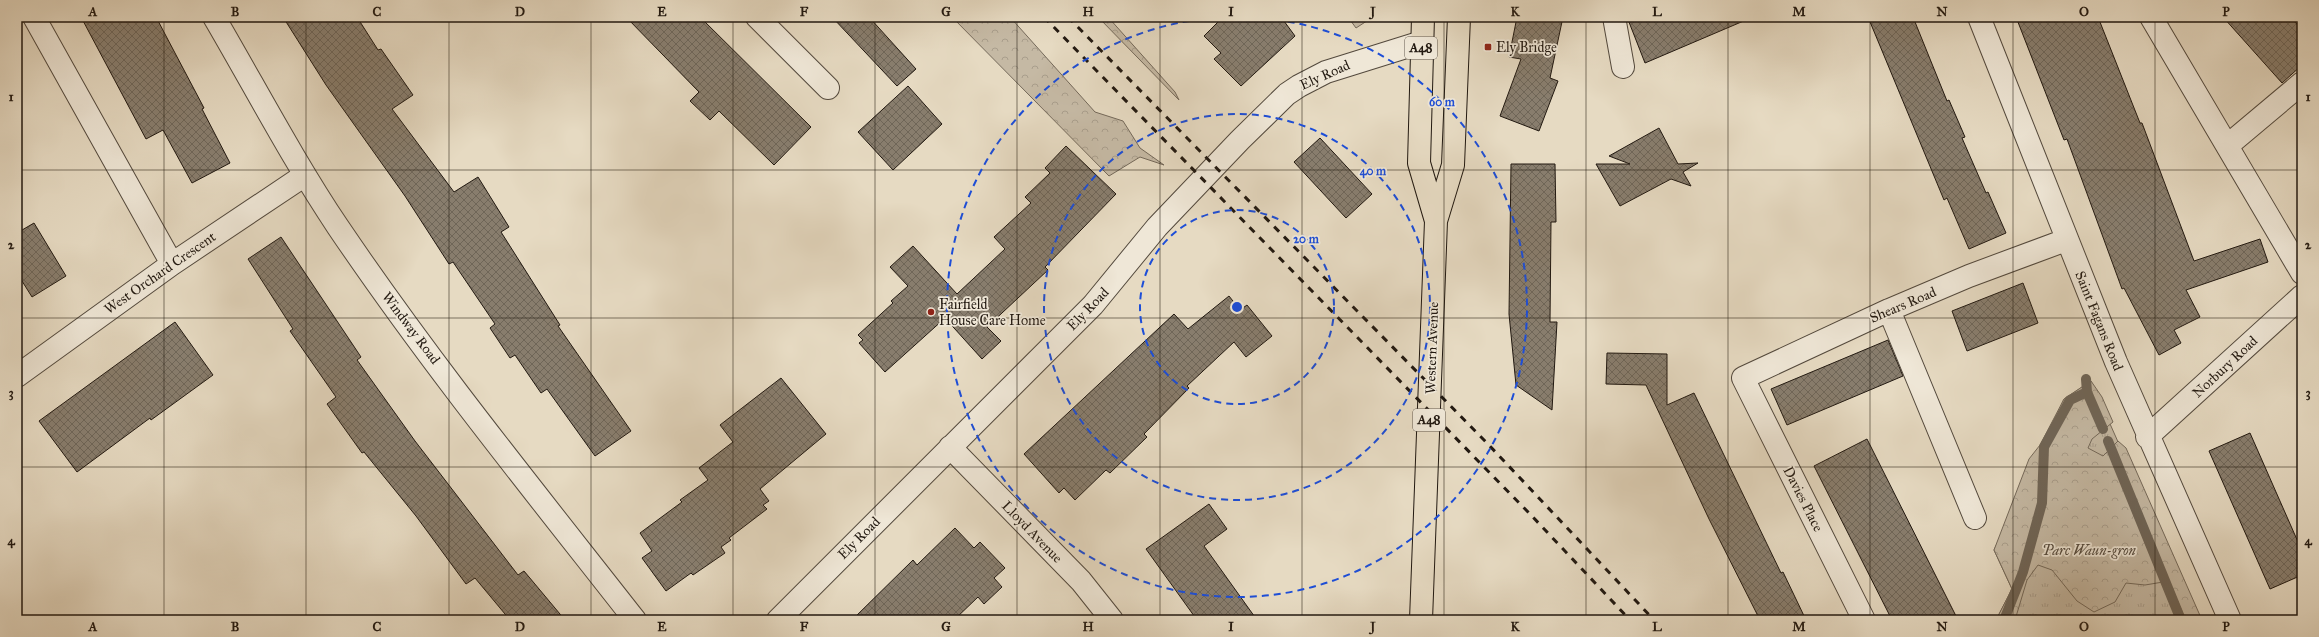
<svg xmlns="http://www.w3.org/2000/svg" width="2319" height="637" font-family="'IM FELL Great Primer',serif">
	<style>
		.grass { fill: url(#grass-tufts); stroke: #74695a }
		.forest { fill: url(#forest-crowns); stroke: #74695a }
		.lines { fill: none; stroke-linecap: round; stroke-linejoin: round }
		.stream { stroke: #6f6557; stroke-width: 10 }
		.building { fill: url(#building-cross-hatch); stroke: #221911 }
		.minor-casing { stroke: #53493d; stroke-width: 24 }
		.highway-casing { stroke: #221911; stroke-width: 24 }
		.minor { stroke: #efe7d7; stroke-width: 22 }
		.highway { stroke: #e6dac2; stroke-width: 22 }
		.rail { stroke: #221911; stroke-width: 3; stroke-dasharray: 7 7; stroke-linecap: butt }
		.grid { fill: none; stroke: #221911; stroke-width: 1; stroke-opacity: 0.55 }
		.ring { fill: none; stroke: #1d4ed8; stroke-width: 2; stroke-dasharray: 7 5 }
		.poi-dot { fill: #8f2418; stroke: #efe7d7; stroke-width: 1.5 }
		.labels { text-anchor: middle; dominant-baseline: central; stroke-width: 3.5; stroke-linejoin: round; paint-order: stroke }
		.shield { fill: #efe7d7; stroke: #60574c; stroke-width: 1 }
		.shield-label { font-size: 13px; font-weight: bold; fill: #221911 }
		.poi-label { font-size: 14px; fill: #221911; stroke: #efe7d7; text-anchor: start }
		.street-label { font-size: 14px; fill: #221911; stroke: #efe7d7 }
		.park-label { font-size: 14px; font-style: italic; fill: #53493d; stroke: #efe7d7 }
		.centre { fill: #1d4ed8; stroke: #efe7d7; stroke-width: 2 }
		.ring-label { font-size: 12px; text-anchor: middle; font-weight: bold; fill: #1d4ed8; stroke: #efe7d7; stroke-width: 3.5; stroke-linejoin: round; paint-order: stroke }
		.neatline { fill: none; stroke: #221911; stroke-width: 1.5 }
		.grid-label { font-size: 13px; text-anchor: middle; font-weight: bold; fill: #221911 }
	</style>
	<defs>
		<pattern id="grass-tufts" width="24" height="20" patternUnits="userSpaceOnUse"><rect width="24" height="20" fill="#c5b9a4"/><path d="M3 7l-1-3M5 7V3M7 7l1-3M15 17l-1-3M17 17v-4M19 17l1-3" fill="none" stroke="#a99e8c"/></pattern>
		<pattern id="forest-crowns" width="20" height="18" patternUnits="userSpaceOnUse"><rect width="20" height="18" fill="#c5b9a4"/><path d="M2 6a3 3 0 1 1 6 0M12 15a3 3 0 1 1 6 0" fill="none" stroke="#a99e8c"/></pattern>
		<pattern id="building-cross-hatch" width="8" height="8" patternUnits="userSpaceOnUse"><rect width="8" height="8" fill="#887d6d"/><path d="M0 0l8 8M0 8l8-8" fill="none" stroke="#6f6658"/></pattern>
	</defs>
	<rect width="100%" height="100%" fill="#e6dac2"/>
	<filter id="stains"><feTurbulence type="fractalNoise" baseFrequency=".005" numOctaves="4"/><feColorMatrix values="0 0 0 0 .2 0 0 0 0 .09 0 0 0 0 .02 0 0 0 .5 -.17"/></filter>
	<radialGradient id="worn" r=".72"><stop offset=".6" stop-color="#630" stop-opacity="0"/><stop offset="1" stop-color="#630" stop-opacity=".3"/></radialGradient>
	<!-- grass -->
	<path class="grass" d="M 1348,17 L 1373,17 L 1356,28 Z
		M 2091,381 L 2197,620 L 1996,620 L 2012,589 L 1994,550 L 2064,399 Z"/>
	<!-- forest -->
	<path class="forest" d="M 952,17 L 1010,17 L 1095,112 L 1123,121 L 1140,148 L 1164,165 L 1140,157 L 1109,176 Z
		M 1098,17 L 1108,17 L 1175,92 L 1179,100 Z
		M 2091,381 L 2102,397 L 2113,422 L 2092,439 L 2088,448 L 2103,456 L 2118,441 L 2126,448 L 2202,620 L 2181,620 L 2184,616 L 2169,581 L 2145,585 L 2126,583 L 2115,602 L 2094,612 L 2077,601 L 2052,570 L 2038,565 L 2027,580 L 2015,620 L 1996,620 L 2012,589 L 1994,550 L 2029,459 L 2040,445 L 2064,399 Z"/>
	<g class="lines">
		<!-- stream -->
		<path class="stream" d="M 2087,392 L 2103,429
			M 2108,441 L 2181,620
			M 2004,620 L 2023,572 L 2042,503 L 2044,447 L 2070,400 L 2087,392 L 2086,379"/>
	</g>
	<!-- building -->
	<path class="building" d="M 81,17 L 156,17 L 204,108 L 202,109 L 230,163 L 192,183 L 163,130 L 146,139 Z
		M 283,17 L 357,17 L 378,50 L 381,49 L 413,95 L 392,109 L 454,192 L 478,177 L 509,227 L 501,232 L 560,325 L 558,326 L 631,431 L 595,456 L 547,389 L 541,393 L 515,355 L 510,358 L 490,328 L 495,324 L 453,262 L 449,264 L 405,196 L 326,85 Z
		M 626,17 L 700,17 L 811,127 L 774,165 L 719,111 L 710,120 L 690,101 L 699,92 Z
		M 832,17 L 869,17 L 916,69 L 897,86 Z
		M 1223,17 L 1281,17 L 1295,36 L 1241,86 L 1214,59 L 1221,53 L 1204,36 Z
		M 1517,17 L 1563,17 L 1550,78 L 1558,81 L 1539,131 L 1500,116 L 1521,59 L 1509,57 Z
		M 1627,17 L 1753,17 L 1645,63 Z
		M 1868,17 L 1913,17 L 1947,101 L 1949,100 L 1965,137 L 1962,138 L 1986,193 L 1988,192 L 2006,233 L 1969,249 L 1947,198 L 1944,200 Z
		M 2016,17 L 2098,17 L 2140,123 L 2142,123 L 2194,261 L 2260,239 L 2268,262 L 2186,290 L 2200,317 L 2174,330 L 2181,343 L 2159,355 L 2124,288 L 2122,289 L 2067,139 L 2064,140 Z
		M 2223,17 L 2291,17 L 2302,30 L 2302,65 L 2282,83 Z
		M 908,86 L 942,124 L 893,170 L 858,132 Z
		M 1659,128 L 1678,164 L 1698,163 L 1683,172 L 1691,186 L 1671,179 L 1620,206 L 1596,164 L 1630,164 L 1609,156 Z
		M 1320,138 L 1372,194 L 1346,218 L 1294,162 Z
		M 1066,146 L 1116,194 L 1045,267 L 1048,270 L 987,327 L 1001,341 L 982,359 L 945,318 L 885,372 L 859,343 L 863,340 L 858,335 L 893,303 L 891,301 L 908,286 L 890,267 L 913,246 L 957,294 L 1005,249 L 994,237 L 1031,203 L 1025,197 L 1050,173 L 1045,168 Z
		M 1511,164 L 1555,164 L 1556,222 L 1551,222 L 1550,322 L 1557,322 L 1552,410 L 1516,385 L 1509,314 Z
		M 34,223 L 66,276 L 32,297 L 17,273 L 17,233 Z
		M 281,237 L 361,357 L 357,360 L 415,441 L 518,575 L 524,571 L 565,620 L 510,620 L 475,578 L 466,584 L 416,516 L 364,452 L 362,453 L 327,404 L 336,397 L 290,331 L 293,329 L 248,259 Z
		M 2023,283 L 2038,323 L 1967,351 L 1952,311 Z
		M 1229,296 L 1240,310 L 1247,305 L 1272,336 L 1246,357 L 1234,342 L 1187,386 L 1189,388 L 1144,434 L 1147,437 L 1110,473 L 1106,470 L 1075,500 L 1064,488 L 1059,493 L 1024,454 L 1174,314 L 1188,329 Z
		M 175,322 L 213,375 L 151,420 L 150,418 L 77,472 L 39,421 Z
		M 1888,340 L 1903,376 L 1787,425 L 1771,389 Z
		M 1607,353 L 1667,354 L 1667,405 L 1694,393 L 1781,573 L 1783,572 L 1806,620 L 1760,620 L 1709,519 L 1646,385 L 1606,384 Z
		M 781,378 L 826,434 L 760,489 L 769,501 L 763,505 L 767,509 L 729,538 L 731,540 L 721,547 L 725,553 L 693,575 L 691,573 L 666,591 L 642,558 L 652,551 L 640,533 L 682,502 L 680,500 L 708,480 L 699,468 L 733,442 L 720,425 Z
		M 2250,433 L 2302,551 L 2302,575 L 2270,589 L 2209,451 Z
		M 1867,439 L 1958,620 L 1892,620 L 1814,466 Z
		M 1209,504 L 1227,529 L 1204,546 L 1257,620 L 1197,620 L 1146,549 Z
		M 955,528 L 974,548 L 980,542 L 1005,568 L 994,578 L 1002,587 L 984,604 L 978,597 L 954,620 L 852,620 L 913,560 L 917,565 Z"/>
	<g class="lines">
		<!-- minor casing -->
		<g class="minor-casing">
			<path id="minor" d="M 34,17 L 172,264
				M 214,17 C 255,87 293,160 338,227 C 430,363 534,491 635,620
				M 757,17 L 828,88
				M 1614,17 L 1623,67
				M 1979,17 L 2116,362 L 2230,620
				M 2151,17 L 2302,273
				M 2227,146 L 2302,83
				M 1889,310 L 1975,518
				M 17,376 L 172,264 L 305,175
				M 2147,437 L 2302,296
				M 950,447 L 1081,581 L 1112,620
				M 778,620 L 1093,305 L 1157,227 L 1240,140 L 1287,94 L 1299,86 L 1326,72 L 1422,42
				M 1864,620 L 1743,378 L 1889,310 L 1969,276 L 2066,240"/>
		</g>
		<!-- highway casing -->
		<g class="highway-casing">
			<path id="highway" d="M 1423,17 L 1419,163 L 1436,221
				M 1421,620 L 1436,221 L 1453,165 L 1459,17"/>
		</g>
		<!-- minor -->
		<use href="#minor" class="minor"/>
		<!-- highway -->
		<use href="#highway" class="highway"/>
		<!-- rail -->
		<path class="rail" d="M 1044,17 L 1530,514 L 1630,620
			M 1068,17 L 1487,443 L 1654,620"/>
	</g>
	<!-- grid -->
	<path class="grid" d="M 164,17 L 164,620M 306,17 L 306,620M 449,17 L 449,620M 591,17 L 591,620M 733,17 L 733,620M 875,17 L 875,620M 1017,17 L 1017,620M 1160,17 L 1160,620M 1302,17 L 1302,620M 1444,17 L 1444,620M 1586,17 L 1586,620M 1728,17 L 1728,620M 1870,17 L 1870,620M 2013,17 L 2013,620M 2155,17 L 2155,620M 17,170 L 2302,170M 17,318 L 2302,318M 17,467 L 2302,467"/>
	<!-- distance rings -->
	<g class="ring">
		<circle cx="1237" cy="307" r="97"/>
		<circle cx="1237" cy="307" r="193"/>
		<path d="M1240 17A290 290 0 1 1 1234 17"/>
	</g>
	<!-- markers -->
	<g class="poi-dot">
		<rect x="1484" y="43" width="8" height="8" rx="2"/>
		<circle cx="931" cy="312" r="4"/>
	</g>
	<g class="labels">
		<!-- shield labels -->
		<g class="shield">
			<rect x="1405" y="37" width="32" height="22" rx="3"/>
			<rect x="1413" y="409" width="32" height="22" rx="3"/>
		</g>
		<g class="shield-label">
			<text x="1421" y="48">A48</text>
			<text x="1429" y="420">A48</text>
		</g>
		<!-- poi labels -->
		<g class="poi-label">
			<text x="1496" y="47">Ely Bridge</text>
			<text x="939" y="304">Fairfield<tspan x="939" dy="16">House Care Home</tspan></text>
		</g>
		<!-- street labels -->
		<g class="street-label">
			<text transform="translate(1325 75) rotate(-24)">Ely Road</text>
			<text transform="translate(160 273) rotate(-35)">West Orchard Crescent</text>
			<text transform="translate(1903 305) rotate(-23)">Shears Road</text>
			<text transform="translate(1088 309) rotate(-46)">Ely Road</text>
			<text transform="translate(2099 321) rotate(68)">Saint Fagans Road</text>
			<text transform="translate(411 328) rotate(53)">Windway Road</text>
			<text transform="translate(1432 348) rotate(-88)">Western Avenue</text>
			<text transform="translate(2225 367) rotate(-43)">Norbury Road</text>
			<text transform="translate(1803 499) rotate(63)">Davies Place</text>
			<text transform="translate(1032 532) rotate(46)">Lloyd Avenue</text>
			<text transform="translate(859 538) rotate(-45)">Ely Road</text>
		</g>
		<!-- park labels -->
		<g class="park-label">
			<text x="2089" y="550">Parc Waun-gron</text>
		</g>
	</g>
	<circle cx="1237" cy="307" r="6" class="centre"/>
	<g class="ring-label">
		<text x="1442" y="106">60 m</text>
		<text x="1373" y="175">40 m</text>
		<text x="1306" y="243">20 m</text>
	</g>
	<!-- margin -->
	<rect width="2319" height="637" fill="none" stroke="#e6dac2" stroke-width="44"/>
	<rect x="22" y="22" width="2275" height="593" class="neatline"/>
	<g class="grid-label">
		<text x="93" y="16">A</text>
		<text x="235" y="16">B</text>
		<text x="377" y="16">C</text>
		<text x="520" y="16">D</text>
		<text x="662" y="16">E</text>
		<text x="804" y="16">F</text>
		<text x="946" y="16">G</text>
		<text x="1088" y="16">H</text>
		<text x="1231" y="16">I</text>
		<text x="1373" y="16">J</text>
		<text x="1515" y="16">K</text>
		<text x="1657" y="16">L</text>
		<text x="1799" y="16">M</text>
		<text x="1942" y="16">N</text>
		<text x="2084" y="16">O</text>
		<text x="2226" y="16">P</text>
		<text x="11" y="101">1</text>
		<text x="2308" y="101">1</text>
		<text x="11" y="249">2</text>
		<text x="2308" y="249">2</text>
		<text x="11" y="397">3</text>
		<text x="2308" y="397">3</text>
		<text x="11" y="545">4</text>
		<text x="2308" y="545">4</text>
		<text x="93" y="631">A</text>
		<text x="235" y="631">B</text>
		<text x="377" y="631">C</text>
		<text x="520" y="631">D</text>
		<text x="662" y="631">E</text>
		<text x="804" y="631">F</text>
		<text x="946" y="631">G</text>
		<text x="1088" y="631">H</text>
		<text x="1231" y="631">I</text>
		<text x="1373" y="631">J</text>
		<text x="1515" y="631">K</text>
		<text x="1657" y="631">L</text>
		<text x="1799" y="631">M</text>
		<text x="1942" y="631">N</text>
		<text x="2084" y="631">O</text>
		<text x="2226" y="631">P</text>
	</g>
	<rect width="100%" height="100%" filter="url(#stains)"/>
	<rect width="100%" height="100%" fill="url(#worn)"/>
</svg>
